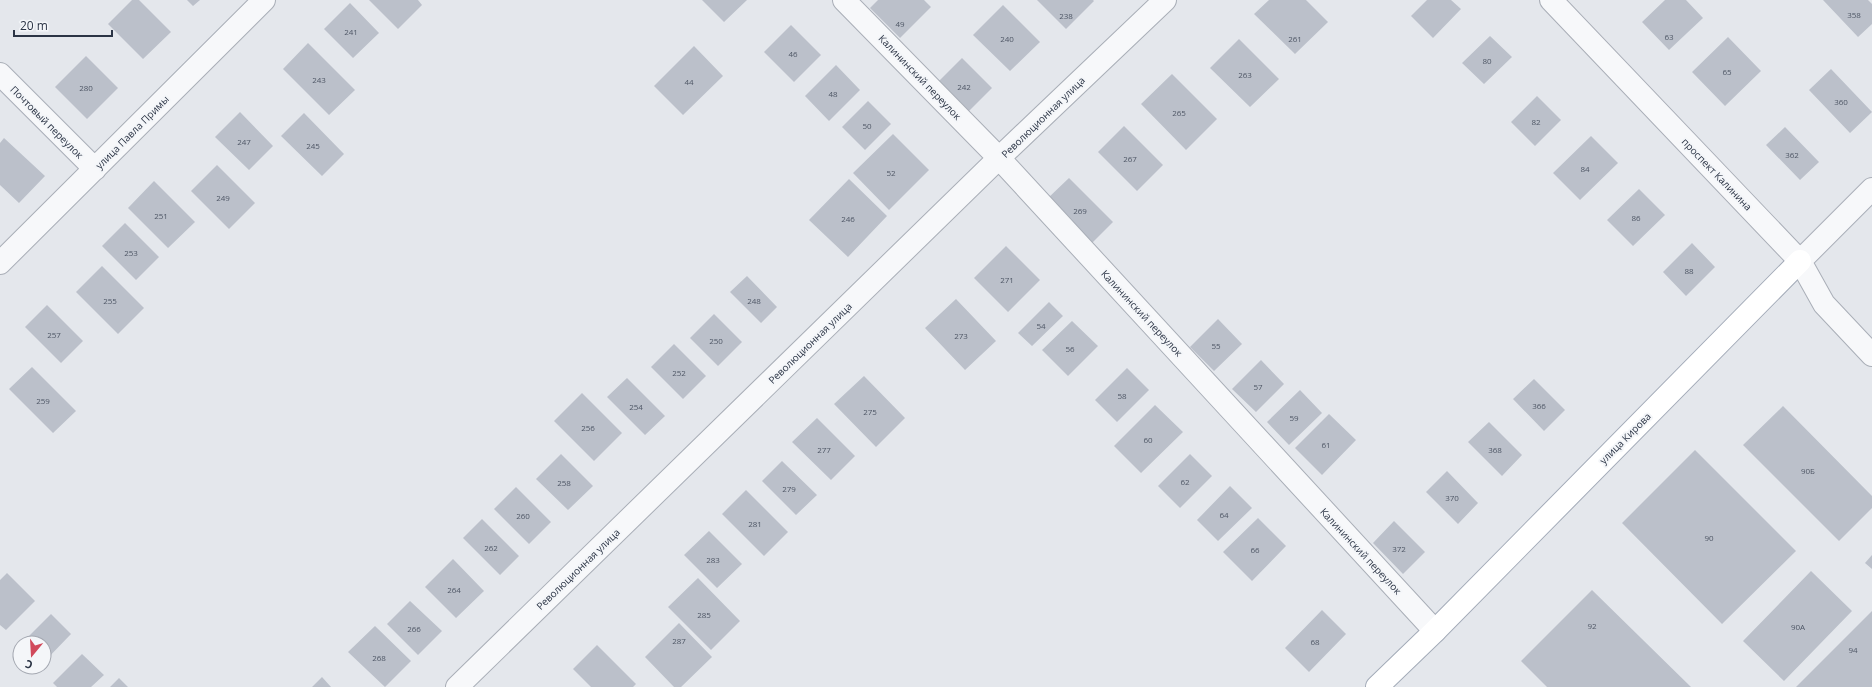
<svg xmlns="http://www.w3.org/2000/svg" width="1872" height="687" font-family="'Open Sans',sans-serif">
	<style>
		.building { fill: #bbc0ca }
		.lines { fill: none; stroke-linecap: round; stroke-linejoin: round }
		.minor-casing { stroke: #a9aeb7; stroke-width: 24 }
		.major-casing { stroke: #a3abb8; stroke-width: 24 }
		.minor { stroke: #f7f8fa; stroke-width: 22 }
		.major { stroke: #fff; stroke-width: 22 }
		.labels { text-anchor: middle; dominant-baseline: central; stroke-width: 4; stroke-linejoin: round; paint-order: stroke }
		.number-label { font-size: 8px; fill: #4f5766 }
		.street-label { font-size: 10px; fill: #2b3445; stroke: #f4f6f9 }
	</style>
	<rect width="100%" height="100%" fill="#e4e7ec"/>
	<!-- building -->
	<path class="building" d="M 132,0 L 139,0 L 171,32 L 143,59 L 108,24 Z
		M 187,0 L 200,0 L 193,6 Z
		M 369,0 L 418,0 L 422,5 L 398,29 Z
		M 702,0 L 747,0 L 724,22 Z
		M 878,0 L 924,0 L 931,7 L 900,38 L 870,8 Z
		M 1037,0 L 1093,0 L 1094,1 L 1066,29 Z
		M 1269,0 L 1306,0 L 1328,22 L 1295,54 L 1254,14 Z
		M 1427,0 L 1451,0 L 1461,9 L 1433,38 L 1411,16 Z
		M 1665,0 L 1686,0 L 1703,18 L 1669,50 L 1642,22 Z
		M 1823,0 L 1868,0 L 1872,4 L 1872,24 L 1858,37 Z
		M 350,3 L 379,33 L 353,58 L 324,29 Z
		M 1003,5 L 1040,42 L 1010,71 L 973,35 Z
		M 791,25 L 821,55 L 794,82 L 764,52 Z
		M 1490,36 L 1512,57 L 1484,84 L 1462,63 Z
		M 1728,37 L 1761,71 L 1725,106 L 1692,72 Z
		M 1239,39 L 1279,79 L 1250,107 L 1210,68 Z
		M 308,43 L 355,90 L 329,115 L 283,69 Z
		M 694,46 L 723,76 L 683,115 L 654,86 Z
		M 86,56 L 118,88 L 87,119 L 55,87 Z
		M 962,58 L 992,88 L 967,113 L 937,83 Z
		M 836,65 L 860,90 L 829,121 L 805,96 Z
		M 1831,69 L 1872,112 L 1850,133 L 1809,90 Z
		M 1172,74 L 1217,119 L 1186,150 L 1141,104 Z
		M 1537,96 L 1561,120 L 1535,146 L 1511,122 Z
		M 868,101 L 891,124 L 865,150 L 842,127 Z
		M 240,112 L 273,146 L 249,170 L 215,137 Z
		M 304,113 L 344,154 L 322,176 L 281,136 Z
		M 1124,126 L 1163,165 L 1137,191 L 1098,152 Z
		M 1785,127 L 1819,162 L 1800,180 L 1766,145 Z
		M 893,134 L 929,170 L 889,210 L 853,173 Z
		M 1591,136 L 1618,163 L 1580,200 L 1553,173 Z
		M 4,138 L 45,176 L 19,203 L 0,185 L 0,143 Z
		M 217,165 L 255,203 L 229,229 L 191,191 Z
		M 1069,178 L 1113,222 L 1091,244 L 1047,199 Z
		M 849,179 L 887,216 L 848,257 L 809,220 Z
		M 154,181 L 195,222 L 168,248 L 128,208 Z
		M 1639,189 L 1665,215 L 1633,246 L 1607,220 Z
		M 125,223 L 159,257 L 136,280 L 102,246 Z
		M 1692,243 L 1715,267 L 1686,296 L 1663,272 Z
		M 1006,246 L 1040,280 L 1008,312 L 974,278 Z
		M 102,266 L 144,308 L 118,334 L 76,292 Z
		M 747,276 L 777,307 L 761,323 L 730,292 Z
		M 956,299 L 996,341 L 965,370 L 925,328 Z
		M 1049,302 L 1063,316 L 1032,346 L 1018,333 Z
		M 47,305 L 83,341 L 61,363 L 25,327 Z
		M 714,314 L 742,342 L 718,366 L 690,338 Z
		M 1218,319 L 1242,344 L 1214,371 L 1190,347 Z
		M 1072,321 L 1098,346 L 1068,376 L 1042,350 Z
		M 674,344 L 706,376 L 683,399 L 651,367 Z
		M 1261,360 L 1284,384 L 1256,412 L 1232,389 Z
		M 32,367 L 76,411 L 53,433 L 9,389 Z
		M 1127,368 L 1149,390 L 1117,422 L 1095,400 Z
		M 864,376 L 905,418 L 876,447 L 834,404 Z
		M 627,378 L 665,416 L 645,435 L 607,397 Z
		M 1534,379 L 1565,410 L 1544,431 L 1513,399 Z
		M 1300,390 L 1322,413 L 1289,445 L 1267,422 Z
		M 582,393 L 622,433 L 594,461 L 554,421 Z
		M 1155,405 L 1183,432 L 1141,473 L 1114,446 Z
		M 1783,406 L 1872,496 L 1872,508 L 1839,541 L 1743,445 Z
		M 1329,414 L 1356,440 L 1322,475 L 1295,448 Z
		M 817,418 L 855,456 L 831,480 L 792,442 Z
		M 1489,422 L 1522,455 L 1502,476 L 1468,442 Z
		M 1695,450 L 1796,551 L 1722,624 L 1622,523 Z
		M 561,454 L 593,486 L 568,510 L 536,479 Z
		M 1190,454 L 1212,476 L 1180,508 L 1158,486 Z
		M 782,461 L 817,495 L 796,515 L 762,481 Z
		M 1447,471 L 1478,503 L 1458,524 L 1426,492 Z
		M 1230,486 L 1252,508 L 1218,541 L 1197,520 Z
		M 516,487 L 551,522 L 529,544 L 494,509 Z
		M 746,490 L 788,532 L 764,556 L 722,514 Z
		M 1258,518 L 1286,546 L 1252,581 L 1223,552 Z
		M 482,519 L 519,556 L 500,575 L 463,538 Z
		M 1394,521 L 1425,552 L 1403,574 L 1373,543 Z
		M 709,531 L 742,564 L 717,588 L 684,555 Z
		M 1872,555 L 1872,569 L 1865,563 Z
		M 453,559 L 484,591 L 456,618 L 425,587 Z
		M 1811,571 L 1852,611 L 1784,681 L 1743,641 Z
		M 7,573 L 35,601 L 6,630 L 0,625 L 0,580 Z
		M 698,578 L 740,621 L 711,650 L 668,607 Z
		M 1592,590 L 1691,687 L 1547,687 L 1521,661 Z
		M 410,601 L 442,631 L 418,655 L 387,624 Z
		M 1322,610 L 1346,634 L 1309,672 L 1285,648 Z
		M 1872,611 L 1872,687 L 1796,687 Z
		M 51,614 L 71,634 L 44,662 L 44,643 L 22,643 Z
		M 679,623 L 712,657 L 681,687 L 674,687 L 645,657 Z
		M 375,626 L 411,661 L 385,687 L 348,652 Z
		M 597,645 L 636,684 L 633,687 L 591,687 L 573,669 Z
		M 82,654 L 104,675 L 91,687 L 57,687 L 53,683 Z
		M 322,677 L 331,687 L 312,687 Z
		M 119,678 L 128,687 L 110,687 Z"/>
	<g class="lines">
		<!-- minor casing -->
		<g class="minor-casing">
			<path id="minor" d="M 844,0 L 999,158 L 1435,631
				M 1551,0 L 1800,261 L 1824,304 L 1872,355
				M 0,74 L 95,169
				M 1800,261 L 1872,189
				M 0,263 L 264,0
				M 457,687 L 999,158 L 1165,0"/>
		</g>
		<!-- major casing -->
		<g class="major-casing">
			<path id="major" d="M 1377,687 L 1435,631 L 1800,261"/>
		</g>
		<!-- minor -->
		<use href="#minor" class="minor"/>
		<!-- major -->
		<use href="#major" class="major"/>
	</g>
	<g class="labels">
		<!-- number labels -->
		<g class="number-label">
			<text x="1854" y="14">358</text>
			<text x="1066" y="15">238</text>
			<text x="900" y="23">49</text>
			<text x="351" y="31">241</text>
			<text x="1669" y="36">63</text>
			<text x="1007" y="38">240</text>
			<text x="1295" y="38">261</text>
			<text x="793" y="53">46</text>
			<text x="1487" y="60">80</text>
			<text x="1727" y="71">65</text>
			<text x="1245" y="74">263</text>
			<text x="319" y="79">243</text>
			<text x="689" y="81">44</text>
			<text x="964" y="86">242</text>
			<text x="86" y="87">280</text>
			<text x="833" y="93">48</text>
			<text x="1841" y="101">360</text>
			<text x="1179" y="112">265</text>
			<text x="1536" y="121">82</text>
			<text x="867" y="125">50</text>
			<text x="244" y="141">247</text>
			<text x="313" y="145">245</text>
			<text x="1792" y="154">362</text>
			<text x="1130" y="158">267</text>
			<text x="1585" y="168">84</text>
			<text x="891" y="172">52</text>
			<text x="223" y="197">249</text>
			<text x="1080" y="210">269</text>
			<text x="161" y="215">251</text>
			<text x="1636" y="217">86</text>
			<text x="848" y="218">246</text>
			<text x="131" y="252">253</text>
			<text x="1689" y="270">88</text>
			<text x="1007" y="279">271</text>
			<text x="110" y="300">255</text>
			<text x="754" y="300">248</text>
			<text x="1041" y="325">54</text>
			<text x="54" y="334">257</text>
			<text x="961" y="335">273</text>
			<text x="716" y="340">250</text>
			<text x="1216" y="345">55</text>
			<text x="1070" y="348">56</text>
			<text x="679" y="372">252</text>
			<text x="1258" y="386">57</text>
			<text x="1122" y="395">58</text>
			<text x="43" y="400">259</text>
			<text x="1539" y="405">366</text>
			<text x="636" y="406">254</text>
			<text x="870" y="411">275</text>
			<text x="1294" y="417">59</text>
			<text x="588" y="427">256</text>
			<text x="1148" y="439">60</text>
			<text x="1326" y="444">61</text>
			<text x="824" y="449">277</text>
			<text x="1495" y="449">368</text>
			<text x="1808" y="470">90Б</text>
			<text x="1185" y="481">62</text>
			<text x="564" y="482">258</text>
			<text x="789" y="488">279</text>
			<text x="1452" y="497">370</text>
			<text x="1224" y="514">64</text>
			<text x="523" y="515">260</text>
			<text x="755" y="523">281</text>
			<text x="1709" y="537">90</text>
			<text x="491" y="547">262</text>
			<text x="1399" y="548">372</text>
			<text x="1255" y="549">66</text>
			<text x="713" y="559">283</text>
			<text x="454" y="589">264</text>
			<text x="704" y="614">285</text>
			<text x="1592" y="625">92</text>
			<text x="1798" y="626">90А</text>
			<text x="414" y="628">266</text>
			<text x="679" y="640">287</text>
			<text x="1315" y="641">68</text>
			<text x="1853" y="649">94</text>
			<text x="379" y="657">268</text>
		</g>
		<!-- street labels -->
		<g class="street-label">
			<text transform="translate(920 77) rotate(46)">Калининский переулок</text>
			<text transform="translate(1043 117) rotate(-44)">Революционная улица</text>
			<text transform="translate(47 122) rotate(45)">Почтовый переулок</text>
			<text transform="translate(132 132) rotate(-45)">улица Павла Примы</text>
			<text transform="translate(1717 174) rotate(46)">проспект Калинина</text>
			<text transform="translate(1142 313) rotate(47)">Калининский переулок</text>
			<text transform="translate(810 343) rotate(-44)">Революционная улица</text>
			<text transform="translate(1625 438) rotate(-45)">улица Кирова</text>
			<text transform="translate(1361 551) rotate(47)">Калининский переулок</text>
			<text transform="translate(578 569) rotate(-44)">Революционная улица</text>
		</g>
	</g>
	<!-- north arrow -->
	<g transform="translate(32 655) rotate(198)"><circle r="19" fill="#f4f6f9" stroke="#a4a8b1"/>
	<path d="M0-3L7 15L0 10L-7 15Z" fill="#d1495b"/>
	<text y="-6" font-size="11" font-weight="bold" text-anchor="middle" fill="#2b3445">С</text>
	</g>
	<!-- scale -->
	<path d="M14 30v6h98v-6" fill="none" stroke="#2b3445" stroke-width="2"/>
	<text x="20" y="30" font-size="12" fill="#2b3445" stroke="#f4f6f9" stroke-width="3" paint-order="stroke">20 m</text>
</svg>
